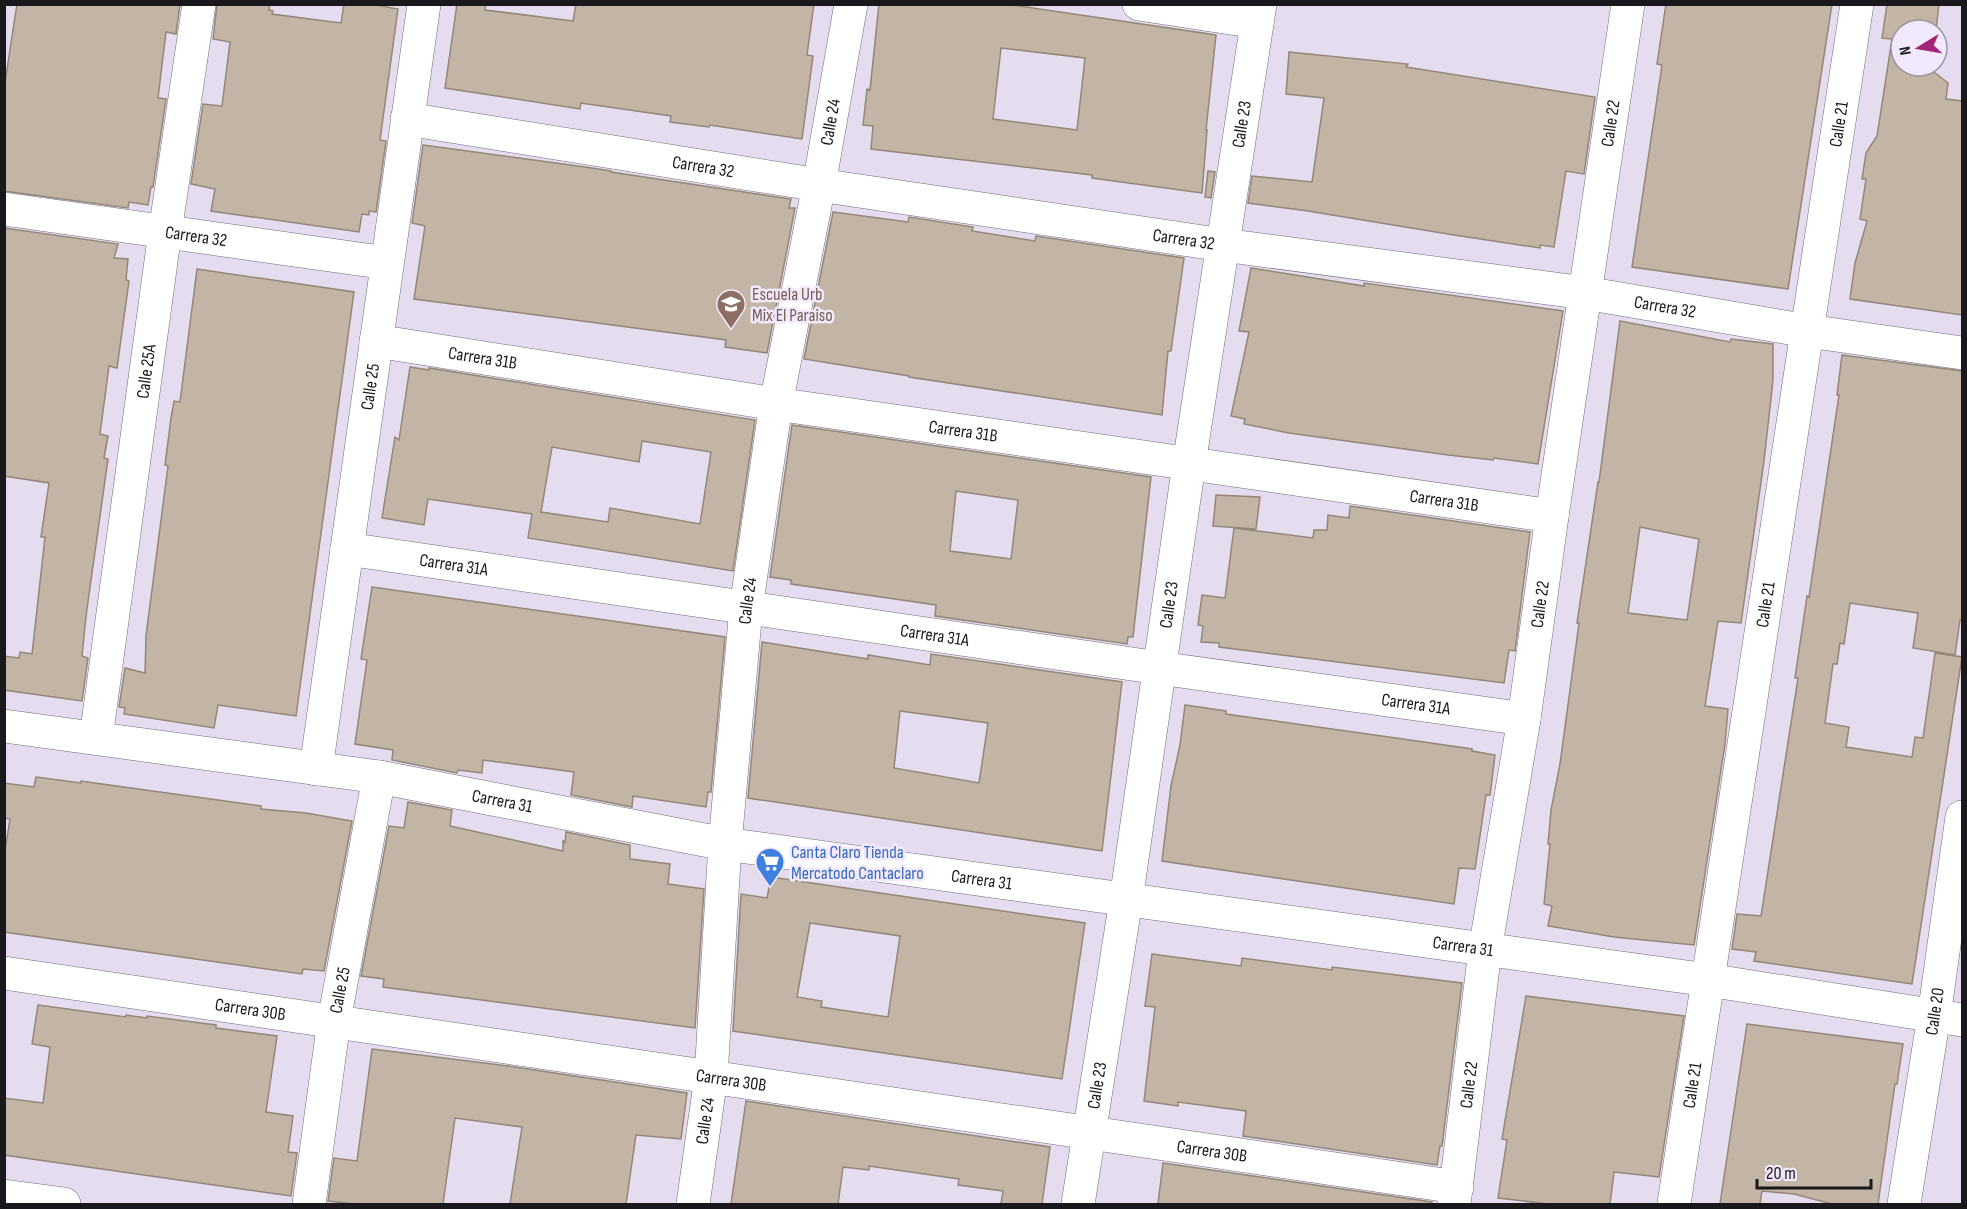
<svg xmlns="http://www.w3.org/2000/svg" width="1967" height="1209" font-family="'Sofia Sans Condensed',sans-serif">
	<style>
		.building { fill: #c2b5a5; stroke: #938777; stroke-width: 1.5; fill-rule: evenodd }
		.lines { fill: none; stroke-linecap: round; stroke-linejoin: round }
		.minor-casing { stroke: #736b7c; stroke-width: 34 }
		.tertiary-casing { stroke: #736b7c; stroke-width: 34 }
		.minor { stroke: #fff; stroke-width: 33 }
		.tertiary { stroke: #fff; stroke-width: 33 }
		.labels { text-anchor: middle; dominant-baseline: central; stroke-width: 5; stroke-linejoin: round; paint-order: stroke }
		.street-label { font-size: 18px; fill: #1a171d; stroke: #f2e9fd }
		.education-label { font-size: 18px; fill: #785e54; stroke: #f2e9fd; text-anchor: start }
		.shop-label { font-size: 18px; fill: #366cbe; stroke: #f2e9fd; text-anchor: start }
	</style>
	<rect width="100%" height="100%" fill="#e5dcef"/>
	<!-- building -->
	<path class="building" d="M 17,4 L 180,4 L 176,34 L 166,32 L 158,98 L 166,99 L 153,187 L 151,187 L 148,205 L 129,202 L 128,208 L 4,191 L 4,89 Z
		M 217,4 L 270,4 L 269,10 L 273,11 L 272,14 L 341,23 L 344,4 L 371,4 L 398,9 L 380,140 L 386,141 L 376,212 L 369,211 L 369,215 L 362,214 L 359,232 L 211,211 L 215,189 L 191,184 L 203,104 L 222,106 L 230,42 L 213,39 Z
		M 457,4 L 486,4 L 485,10 L 573,21 L 576,4 L 814,4 L 807,55 L 813,56 L 802,139 L 710,125 L 709,127 L 670,122 L 671,116 L 581,103 L 580,109 L 445,88 Z
		M 879,4 L 1006,4 L 1216,35 L 1206,130 L 1207,130 L 1202,193 L 1092,178 L 1092,175 L 871,149 L 873,126 L 863,125 L 867,89 L 870,90 ZM 1001,48 L 1085,58 L 1077,130 L 993,119 Z
		M 1666,4 L 1832,4 L 1788,289 L 1632,267 L 1662,65 L 1657,64 Z
		M 1887,4 L 1939,4 L 1936,30 L 1901,30 L 1901,66 L 1930,66 L 1930,69 L 1948,83 L 1946,99 L 1962,101 L 1962,315 L 1850,299 L 1855,263 L 1867,221 L 1860,219 L 1866,179 L 1862,179 L 1866,153 L 1877,136 L 1892,39 L 1882,38 Z
		M 1289,52 L 1408,64 L 1406,67 L 1595,97 L 1584,174 L 1566,171 L 1554,247 L 1540,245 L 1540,248 L 1454,235 L 1308,211 L 1248,203 L 1252,176 L 1312,182 L 1324,98 L 1286,94 Z
		M 423,145 L 585,167 L 611,171 L 611,172 L 791,199 L 789,208 L 795,208 L 767,353 L 725,347 L 726,340 L 414,299 L 425,226 L 412,223 Z
		M 1208,171 L 1215,172 L 1211,198 L 1205,197 Z
		M 833,212 L 908,222 L 909,217 L 973,227 L 972,231 L 1035,241 L 1036,236 L 1184,258 L 1171,351 L 1168,351 L 1162,415 L 909,377 L 909,376 L 804,359 Z
		M 4,228 L 118,244 L 114,258 L 128,259 L 126,280 L 129,281 L 117,368 L 109,366 L 100,434 L 108,436 L 104,458 L 108,459 L 86,616 L 82,656 L 88,658 L 82,701 L 4,690 L 4,656 L 19,658 L 20,652 L 32,654 L 45,537 L 41,537 L 49,483 L 4,476 Z
		M 1251,268 L 1364,286 L 1364,283 L 1563,311 L 1538,464 L 1494,458 L 1493,460 L 1448,455 L 1289,433 L 1244,424 L 1245,419 L 1231,416 L 1249,332 L 1239,331 Z
		M 197,269 L 354,292 L 296,716 L 218,705 L 214,728 L 124,714 L 125,708 L 119,707 L 125,668 L 145,673 L 146,636 L 168,466 L 165,465 L 171,418 L 174,401 L 180,402 Z
		M 1620,321 L 1730,342 L 1731,339 L 1773,344 L 1773,380 L 1764,461 L 1741,623 L 1718,621 L 1705,706 L 1728,709 L 1725,744 L 1694,945 L 1614,937 L 1548,926 L 1552,906 L 1544,904 L 1550,844 L 1548,844 L 1551,810 L 1560,764 L 1579,623 L 1577,623 L 1598,482 L 1599,482 ZM 1640,527 L 1699,539 L 1687,620 L 1628,613 Z
		M 1842,355 L 1962,371 L 1962,620 L 1960,620 L 1955,655 L 1913,648 L 1918,613 L 1850,603 L 1844,644 L 1840,643 L 1837,664 L 1833,664 L 1825,723 L 1849,727 L 1846,747 L 1912,757 L 1915,737 L 1923,738 L 1935,653 L 1962,657 L 1912,984 L 1754,961 L 1756,952 L 1732,949 L 1737,914 L 1761,916 L 1798,678 L 1795,678 L 1807,596 L 1809,597 L 1839,395 L 1837,395 Z
		M 410,367 L 429,370 L 429,368 L 755,420 L 733,571 L 528,538 L 532,514 L 428,499 L 424,525 L 382,518 L 395,437 L 399,440 ZM 642,441 L 711,452 L 700,524 L 610,508 L 608,522 L 541,512 L 552,447 L 639,462 Z
		M 792,425 L 1151,477 L 1133,637 L 1128,637 L 1127,644 L 935,616 L 936,605 L 791,584 L 791,580 L 770,577 ZM 956,491 L 1018,500 L 1011,559 L 950,551 Z
		M 1216,495 L 1260,497 L 1256,529 L 1213,526 Z
		M 1350,506 L 1530,532 L 1515,651 L 1509,650 L 1504,683 L 1219,647 L 1219,643 L 1201,642 L 1203,626 L 1198,625 L 1202,595 L 1225,598 L 1234,528 L 1313,538 L 1314,530 L 1327,530 L 1328,515 L 1349,518 Z
		M 372,587 L 725,637 L 711,792 L 708,792 L 706,807 L 633,796 L 632,807 L 571,795 L 574,772 L 483,760 L 482,773 L 458,770 L 457,773 L 392,760 L 393,750 L 355,744 L 367,660 L 361,659 Z
		M 762,642 L 868,659 L 868,655 L 930,665 L 931,654 L 1122,682 L 1102,851 L 748,798 ZM 900,711 L 988,723 L 979,783 L 894,768 Z
		M 1185,705 L 1226,711 L 1226,714 L 1410,740 L 1472,749 L 1472,751 L 1495,755 L 1490,795 L 1486,795 L 1475,869 L 1459,868 L 1454,904 L 1162,861 L 1171,786 L 1180,745 Z
		M 36,777 L 81,783 L 81,781 L 102,784 L 261,806 L 261,809 L 306,813 L 352,821 L 324,971 L 303,969 L 302,974 L 4,932 L 4,857 L 10,819 L 4,818 L 4,783 L 34,787 Z
		M 408,802 L 452,810 L 450,826 L 563,851 L 563,841 L 565,842 L 566,832 L 630,845 L 630,859 L 670,864 L 668,884 L 704,889 L 695,1028 L 383,987 L 384,979 L 361,976 L 389,826 L 404,828 Z
		M 771,877 L 1085,923 L 1062,1079 L 733,1031 L 741,894 L 767,898 ZM 810,923 L 900,936 L 888,1017 L 821,1007 L 822,1001 L 797,997 Z
		M 1152,954 L 1241,966 L 1242,958 L 1332,970 L 1332,967 L 1462,983 L 1442,1146 L 1440,1146 L 1437,1165 L 1243,1136 L 1246,1111 L 1178,1102 L 1178,1106 L 1144,1101 L 1155,1007 L 1145,1006 Z
		M 1526,996 L 1684,1016 L 1659,1177 L 1614,1172 L 1610,1204 L 1548,1204 L 1498,1198 L 1507,1140 L 1502,1139 Z
		M 38,1005 L 126,1017 L 126,1015 L 147,1018 L 147,1016 L 216,1025 L 216,1028 L 277,1036 L 266,1112 L 293,1116 L 288,1152 L 297,1153 L 291,1196 L 4,1155 L 4,1098 L 43,1103 L 50,1047 L 32,1044 Z
		M 1747,1024 L 1903,1044 L 1897,1084 L 1895,1084 L 1878,1204 L 1832,1204 L 1794,1194 L 1762,1191 L 1760,1204 L 1720,1204 Z
		M 372,1049 L 508,1066 L 687,1093 L 681,1139 L 636,1135 L 626,1204 L 510,1204 L 522,1127 L 455,1118 L 443,1204 L 355,1204 L 328,1201 L 334,1158 L 357,1161 Z
		M 746,1101 L 1050,1147 L 1042,1204 L 1001,1204 L 1003,1191 L 958,1185 L 959,1179 L 869,1166 L 869,1170 L 843,1167 L 838,1204 L 731,1204 Z
		M 1163,1163 L 1432,1202 L 1432,1204 L 1158,1204 Z"/>
	<g class="lines">
		<!-- minor casing -->
		<g class="minor-casing">
			<g id="minor">
				<path d="M 1139,4 L 1257,22"/>
				<path id="s1" d="M 407,119 L 819,185 L 1223,245 L 1585,293 L 1808,331 L 1962,353"/>
				<path id="s2" d="M 4,209 L 387,263"/>
				<path id="s3" d="M 376,341 L 776,404 L 1552,516"/>
				<path id="s4" d="M 347,549 L 1159,668 L 1524,719"/>
				<path id="s5" d="M 96,738 L 165,232 L 199,4"/>
				<path id="s6" d="M 316,769 L 424,4"/>
				<path id="s7" d="M 4,973 L 1457,1187"/>
				<path d="M 4,1196 L 64,1204"/>
				<path id="s8" d="M 309,1204 L 334,1021 L 379,777"/>
				<path id="s9" d="M 693,1204 L 711,1077 L 725,844 L 746,608 L 776,404 L 819,185 L 851,4"/>
				<path id="s10" d="M 1078,1204 L 1126,900 L 1189,464 L 1260,4"/>
				<path id="s11" d="M 1454,1204 L 1485,950 L 1524,719 L 1552,516 L 1628,4"/>
				<path id="s12" d="M 1674,1204 L 1708,980 L 1962,1020"/>
				<path id="s13" d="M 1904,1204 L 1934,1016 L 1962,817"/>
			</g>
		</g>
		<!-- tertiary casing -->
		<g class="tertiary-casing">
			<g id="tertiary">
				<path id="s14" d="M 4,726 L 379,777 L 725,844 L 1708,980 L 1857,4"/>
			</g>
		</g>
		<!-- minor -->
		<use href="#minor" class="minor"/>
		<!-- tertiary -->
		<use href="#tertiary" class="tertiary"/>
	</g>
	<!-- icons -->
	<defs>
		<g id="school-pin" transform="scale(1.5)"><path d="M0 17L-7.5 6A9.5 9.5 0 1 1 7.5 6Z" fill="#8d6e63" stroke="#f2e9fd"/><path d="M0-5L7-2L0 1L-7-2ZM-4 1L0 2.5L4 1V4Q0 6-4 4Z" fill="#fff"/></g>
		<g id="supermarket-pin" transform="scale(1.5)"><path d="M0 17L-7.5 6A9.5 9.5 0 1 1 7.5 6Z" fill="#3f7fe0" stroke="#f2e9fd"/><path d="M-6-5.5h2.5l.6 2H6L4.5 2H-2.5L-4.4-4H-6ZM-1.5 3.2a1.3 1.3 0 1 0 .1 0ZM3 3.2a1.3 1.3 0 1 0 .1 0Z" fill="#fff"/></g>
	</defs>
	<g fill-rule="evenodd">
		<use href="#school-pin" x="731" y="304"/>
		<use href="#supermarket-pin" x="770" y="862"/>
	</g>
	<g class="labels">
		<!-- street labels -->
		<g class="street-label">
			<text stroke="none"><textPath href="#s9" startOffset="1092">Calle 24</textPath></text>
			<text stroke="none"><textPath href="#s10" startOffset="1092">Calle 23</textPath></text>
			<text stroke="none"><textPath href="#s11" startOffset="1092">Calle 22</textPath></text>
			<text stroke="none"><textPath href="#s14" startOffset="2589">Calle 21</textPath></text>
			<text stroke="none"><textPath href="#s1" startOffset="300">Carrera 32</textPath></text>
			<text stroke="none"><textPath href="#s2" startOffset="194">Carrera 32</textPath></text>
			<text stroke="none"><textPath href="#s1" startOffset="786">Carrera 32</textPath></text>
			<text stroke="none"><textPath href="#s1" startOffset="1272">Carrera 32</textPath></text>
			<text stroke="none"><textPath href="#s3" startOffset="108">Carrera 31B</textPath></text>
			<text stroke="none"><textPath href="#s5" startOffset="370">Calle 25A</textPath></text>
			<text stroke="none"><textPath href="#s6" startOffset="386">Calle 25</textPath></text>
			<text stroke="none"><textPath href="#s3" startOffset="594">Carrera 31B</textPath></text>
			<text stroke="none"><textPath href="#s3" startOffset="1080">Carrera 31B</textPath></text>
			<text stroke="none"><textPath href="#s4" startOffset="108">Carrera 31A</textPath></text>
			<text stroke="none"><textPath href="#s9" startOffset="606">Calle 24</textPath></text>
			<text stroke="none"><textPath href="#s10" startOffset="606">Calle 23</textPath></text>
			<text stroke="none"><textPath href="#s11" startOffset="606">Calle 22</textPath></text>
			<text stroke="none"><textPath href="#s14" startOffset="2103">Calle 21</textPath></text>
			<text stroke="none"><textPath href="#s4" startOffset="594">Carrera 31A</textPath></text>
			<text stroke="none"><textPath href="#s4" startOffset="1080">Carrera 31A</textPath></text>
			<text stroke="none"><textPath href="#s14" startOffset="504">Carrera 31</textPath></text>
			<text stroke="none"><textPath href="#s14" startOffset="990">Carrera 31</textPath></text>
			<text stroke="none"><textPath href="#s14" startOffset="1476">Carrera 31</textPath></text>
			<text stroke="none"><textPath href="#s8" startOffset="216">Calle 25</textPath></text>
			<text stroke="none"><textPath href="#s7" startOffset="249">Carrera 30B</textPath></text>
			<text stroke="none"><textPath href="#s13" startOffset="195">Calle 20</textPath></text>
			<text stroke="none"><textPath href="#s7" startOffset="735">Carrera 30B</textPath></text>
			<text stroke="none"><textPath href="#s10" startOffset="120">Calle 23</textPath></text>
			<text stroke="none"><textPath href="#s11" startOffset="120">Calle 22</textPath></text>
			<text stroke="none"><textPath href="#s12" startOffset="120">Calle 21</textPath></text>
			<text stroke="none"><textPath href="#s9" startOffset="84">Calle 24</textPath></text>
			<text stroke="none"><textPath href="#s7" startOffset="1221">Carrera 30B</textPath></text>
		</g>
		<!-- education labels -->
		<g class="education-label">
			<text x="752" y="294">Escuela Urb<tspan x="752" dy="21">Mix El Paraiso</tspan></text>
		</g>
		<!-- shop labels -->
		<g class="shop-label">
			<text x="791" y="852">Canta Claro Tienda<tspan x="791" dy="21">Mercatodo Cantaclaro</tspan></text>
		</g>
	</g>
	<!-- border -->
	<rect width="1967" height="1209" fill="none" stroke="#1a171d" stroke-width="12"/>
	<!-- north arrow -->
	<g transform="translate(1919 48) rotate(259)"><circle r="28" fill="#f2e9fd" stroke="#9c95a3" stroke-width="1.5"/>
	<path d="M0-4.5L10 22L0 15L-10 22Z" fill="#a12478"/>
	<text y="-9" font-size="16" font-weight="bold" text-anchor="middle" fill="#1a171d">N</text>
	</g>
	<!-- scale -->
	<path d="M1757 1179v9h114v-9" fill="none" stroke="#1a171d" stroke-width="3"/>
	<text x="1766" y="1179" font-size="18" fill="#1a171d" stroke="#f2e9fd" stroke-width="4.5" paint-order="stroke">20 m</text>
</svg>
